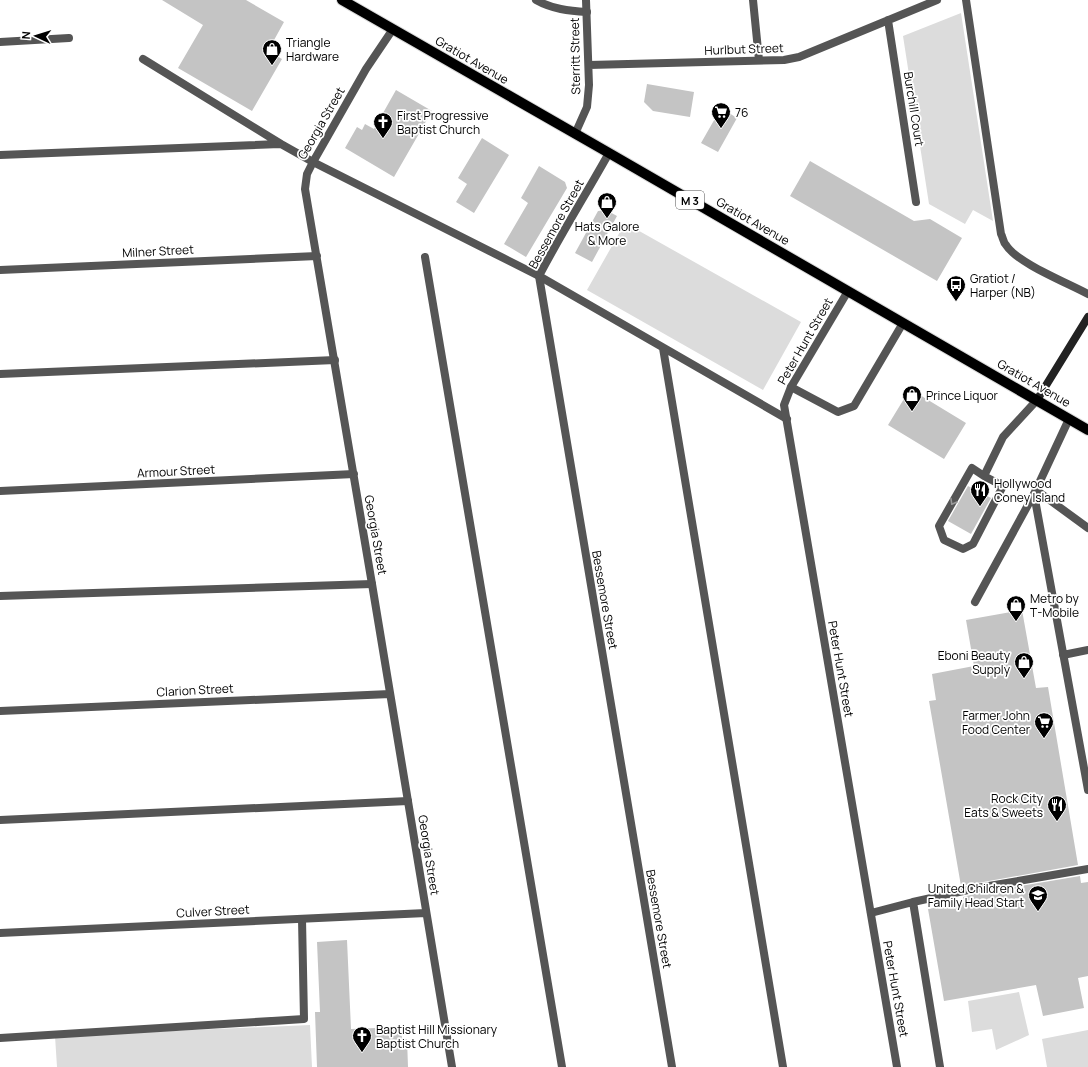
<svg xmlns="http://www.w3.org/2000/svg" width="1088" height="1067" font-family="Manrope,sans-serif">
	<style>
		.green { fill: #dcdcdc }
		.building { fill: #c4c4c4 }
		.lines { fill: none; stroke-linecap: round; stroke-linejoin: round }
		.primary-casing { stroke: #dbdbdb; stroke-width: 12 }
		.lane { stroke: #555; stroke-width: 8 }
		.street { stroke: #555; stroke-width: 8 }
		.secondary { stroke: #222; stroke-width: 8 }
		.primary { stroke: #000; stroke-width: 10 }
		.oneway { stroke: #999 }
		.labels { text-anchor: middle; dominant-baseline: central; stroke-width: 3.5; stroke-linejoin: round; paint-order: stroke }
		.shield { fill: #fff; stroke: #4c4c4c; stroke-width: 1 }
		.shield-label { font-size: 11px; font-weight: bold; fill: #000 }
		.poi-label { font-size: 12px; fill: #000; stroke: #fff; text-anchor: start }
		.street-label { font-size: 12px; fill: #000; stroke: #fff }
	</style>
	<rect width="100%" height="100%" fill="#fff"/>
	<!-- green -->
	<path class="green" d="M 961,13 L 993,221 L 973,210 L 965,224 L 929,204 L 903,36 Z
		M 625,223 L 801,322 L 763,390 L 587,290 Z
		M 1019,992 L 1029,1035 L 996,1050 L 992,1029 L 972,1032 L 968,1001 Z
		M 310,1025 L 312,1067 L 57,1067 L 55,1036 Z
		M 1088,1030 L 1088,1067 L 1047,1067 L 1042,1039 Z"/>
	<!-- building -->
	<path class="building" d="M 162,0 L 246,0 L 284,22 L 268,51 L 282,59 L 252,111 L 178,68 L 203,25 Z
		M 647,84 L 694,92 L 690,117 L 653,111 L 644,102 Z
		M 396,90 L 432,111 L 394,177 L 345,148 L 357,127 L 362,130 L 365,124 L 374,129 Z
		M 721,108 L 737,118 L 718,152 L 701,143 Z
		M 482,138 L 509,155 L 474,213 L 456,202 L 467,184 L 458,178 Z
		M 810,161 L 914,221 L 930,219 L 962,238 L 937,281 L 790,196 Z
		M 539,166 L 565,182 L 567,188 L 526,257 L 504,244 L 528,203 L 521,198 Z
		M 606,210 L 617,216 L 592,262 L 575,253 L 598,211 Z
		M 910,389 L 966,423 L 944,459 L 888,425 Z
		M 968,486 L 991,498 L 971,534 L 948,521 Z
		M 1022,610 L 1036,688 L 1048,687 L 1078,865 L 961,886 L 929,701 L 936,700 L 932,674 L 974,666 L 966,620 Z
		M 1080,876 L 1081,883 L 1088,882 L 1088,976 L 1078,978 L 1084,1008 L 1043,1016 L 1036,985 L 944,1001 L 928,909 L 964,903 L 963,897 L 978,893 Z
		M 347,940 L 351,1029 L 401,1027 L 402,1039 L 407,1039 L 408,1067 L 317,1067 L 315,1012 L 320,1012 L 317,942 Z"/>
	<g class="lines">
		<!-- primary casing -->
		<g class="primary-casing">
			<path id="primary" d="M 342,0 L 609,153 L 1088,430"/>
		</g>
		<!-- lane -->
		<path class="lane" d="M 536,0 C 552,9 569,11 587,12
			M 753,0 L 759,60
			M 966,0 L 1001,234 C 1003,237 1003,242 1006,245 C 1017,263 1068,283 1088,294
			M 143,59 L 281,144 L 313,162 L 539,276 L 787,419
			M 0,155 L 280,144
			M 425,257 L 562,1067
			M 663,348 L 783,1067
			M 0,374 L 335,360
			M 791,387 L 838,412 L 854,406 L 903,323
			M 984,476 L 1003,486 L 973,544 L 963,549 L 944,540 L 939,526 L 972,468 L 984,476 L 1003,437 L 1037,400
			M 1036,490 L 1088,528
			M 1034,494 L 1088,790
			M 0,596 L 372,584
			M 975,602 L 1034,494 L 1069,419
			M 1063,655 L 1088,650
			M 0,820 L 408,801
			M 913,902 L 977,888 L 1088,869
			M 871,913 L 913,902 L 940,1067
			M 0,1038 L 304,1019 L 302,919"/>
		<!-- street -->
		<path class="street" d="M 888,20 L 916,202
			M 393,29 L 366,69 L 313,162 L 307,174 L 305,189 L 372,584 L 452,1067
			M 0,42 L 69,38
			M 589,65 L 784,60 L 799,57 L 937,0
			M 575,134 L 587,107 L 589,85 L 586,0
			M 609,153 C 586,194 561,234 539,276 L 672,1067
			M 0,270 L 317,256
			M 848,291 L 791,387 L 784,405 L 897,1067
			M 0,491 L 354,474
			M 0,711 L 390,694
			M 0,933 L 426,913"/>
		<!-- secondary -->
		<path class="secondary" d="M 1037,400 L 1088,317"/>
		<!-- primary -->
		<use href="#primary" class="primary"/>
	</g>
	<!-- one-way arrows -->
	<defs><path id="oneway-chevron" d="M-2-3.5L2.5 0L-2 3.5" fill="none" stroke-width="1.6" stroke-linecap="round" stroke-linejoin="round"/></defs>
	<use class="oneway" href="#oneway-chevron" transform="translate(953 502) rotate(120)"/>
	<!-- icons -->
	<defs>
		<g id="shop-pin" transform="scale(1)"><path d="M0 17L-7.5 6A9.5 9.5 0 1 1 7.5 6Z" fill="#000" stroke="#fff"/><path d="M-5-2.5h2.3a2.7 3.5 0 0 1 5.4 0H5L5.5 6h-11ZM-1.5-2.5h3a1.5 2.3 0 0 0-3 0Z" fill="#fff"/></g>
		<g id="supermarket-pin" transform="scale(1)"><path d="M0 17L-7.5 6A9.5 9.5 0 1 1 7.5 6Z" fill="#000" stroke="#fff"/><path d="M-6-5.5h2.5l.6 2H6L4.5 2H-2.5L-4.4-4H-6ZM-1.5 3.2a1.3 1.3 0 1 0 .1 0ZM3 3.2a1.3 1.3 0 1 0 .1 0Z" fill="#fff"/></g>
		<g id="church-pin" transform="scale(1)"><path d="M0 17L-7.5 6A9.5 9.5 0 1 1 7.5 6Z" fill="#000" stroke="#fff"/><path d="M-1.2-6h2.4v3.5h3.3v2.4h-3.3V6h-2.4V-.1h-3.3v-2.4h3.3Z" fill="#fff"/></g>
		<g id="bus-pin" transform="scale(1)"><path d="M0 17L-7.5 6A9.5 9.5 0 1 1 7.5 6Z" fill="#000" stroke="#fff"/><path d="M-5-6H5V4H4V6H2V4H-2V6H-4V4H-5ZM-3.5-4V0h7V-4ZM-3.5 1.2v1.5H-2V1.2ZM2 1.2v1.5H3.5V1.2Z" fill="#fff"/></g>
		<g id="restaurant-pin" transform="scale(1)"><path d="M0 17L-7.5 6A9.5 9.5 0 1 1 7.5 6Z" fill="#000" stroke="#fff"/><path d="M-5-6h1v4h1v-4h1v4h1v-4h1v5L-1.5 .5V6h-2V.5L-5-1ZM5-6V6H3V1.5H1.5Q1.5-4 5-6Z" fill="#fff"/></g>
		<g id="school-pin" transform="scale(1)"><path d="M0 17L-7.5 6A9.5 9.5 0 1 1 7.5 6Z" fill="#000" stroke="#fff"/><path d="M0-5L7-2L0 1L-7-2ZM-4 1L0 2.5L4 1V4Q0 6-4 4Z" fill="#fff"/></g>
	</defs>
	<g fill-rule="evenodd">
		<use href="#shop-pin" x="272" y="49"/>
		<use href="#supermarket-pin" x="721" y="112"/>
		<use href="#church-pin" x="383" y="122"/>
		<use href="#shop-pin" x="607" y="202"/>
		<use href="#bus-pin" x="956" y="285"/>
		<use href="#shop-pin" x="912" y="395"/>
		<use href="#restaurant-pin" x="980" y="490"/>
		<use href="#shop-pin" x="1016" y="605"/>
		<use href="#shop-pin" x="1024" y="662"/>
		<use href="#supermarket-pin" x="1044" y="722"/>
		<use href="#restaurant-pin" x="1057" y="805"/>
		<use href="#school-pin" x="1038" y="895"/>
		<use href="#church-pin" x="362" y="1036"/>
	</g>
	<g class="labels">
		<!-- shield labels -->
		<rect class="shield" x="676" y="191" width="28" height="18" rx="3"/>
		<g class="shield-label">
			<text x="690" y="200">M 3</text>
		</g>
		<!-- poi labels -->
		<g class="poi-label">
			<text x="286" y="42">Triangle<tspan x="286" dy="14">Hardware</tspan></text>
			<text x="735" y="112">76</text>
			<text x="397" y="115">First Progressive<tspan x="397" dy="14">Baptist Church</tspan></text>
			<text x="607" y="226" text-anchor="middle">Hats Galore<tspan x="607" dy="14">&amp; More</tspan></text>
			<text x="970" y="278">Gratiot /<tspan x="970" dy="14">Harper (NB)</tspan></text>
			<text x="926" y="395">Prince Liquor</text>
			<text x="994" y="483">Hollywood<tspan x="994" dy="14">Coney Island</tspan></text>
			<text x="1030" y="598">Metro by<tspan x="1030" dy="14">T-Mobile</tspan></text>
			<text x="1010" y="655" text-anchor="end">Eboni Beauty<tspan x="1010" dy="14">Supply</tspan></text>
			<text x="1030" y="715" text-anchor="end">Farmer John<tspan x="1030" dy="14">Food Center</tspan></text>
			<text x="1043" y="798" text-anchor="end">Rock City<tspan x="1043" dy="14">Eats &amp; Sweets</tspan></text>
			<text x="1024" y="888" text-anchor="end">United Children &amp;<tspan x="1024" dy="14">Family Head Start</tspan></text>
			<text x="376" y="1029">Baptist Hill Missionary<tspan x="376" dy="14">Baptist Church</tspan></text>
		</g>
		<!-- street labels -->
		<g class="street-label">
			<text transform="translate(744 49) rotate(-2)">Hurlbut Street</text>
			<text transform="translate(575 56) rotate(-91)">Sterritt Street</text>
			<text transform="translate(472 60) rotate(30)">Gratiot Avenue</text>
			<text transform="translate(914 109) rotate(81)">Burchill Court</text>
			<text transform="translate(321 123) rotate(-60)">Georgia Street</text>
			<text transform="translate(753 221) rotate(30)">Gratiot Avenue</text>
			<text transform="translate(556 224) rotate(-61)">Bessemore Street</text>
			<text transform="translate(158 251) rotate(-3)">Milner Street</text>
			<text transform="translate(805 341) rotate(-60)">Peter Hunt Street</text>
			<text transform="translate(1034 383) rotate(30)">Gratiot Avenue</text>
			<text transform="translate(176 471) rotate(-3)">Armour Street</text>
			<text transform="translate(376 535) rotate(80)">Georgia Street</text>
			<text transform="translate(605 600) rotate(80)">Bessemore Street</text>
			<text transform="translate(841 669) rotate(80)">Peter Hunt Street</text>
			<text transform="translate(195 690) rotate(-3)">Clarion Street</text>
			<text transform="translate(429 855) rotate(81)">Georgia Street</text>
			<text transform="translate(213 911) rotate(-3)">Culver Street</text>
			<text transform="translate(659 919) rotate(80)">Bessemore Street</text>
			<text transform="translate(896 989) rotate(80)">Peter Hunt Street</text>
		</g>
	</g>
	<!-- north arrow -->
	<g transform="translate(36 36) rotate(274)" stroke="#ffffff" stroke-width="3" paint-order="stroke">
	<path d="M0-3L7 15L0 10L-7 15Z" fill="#000000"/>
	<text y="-6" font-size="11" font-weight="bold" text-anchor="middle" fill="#000000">N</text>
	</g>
</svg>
